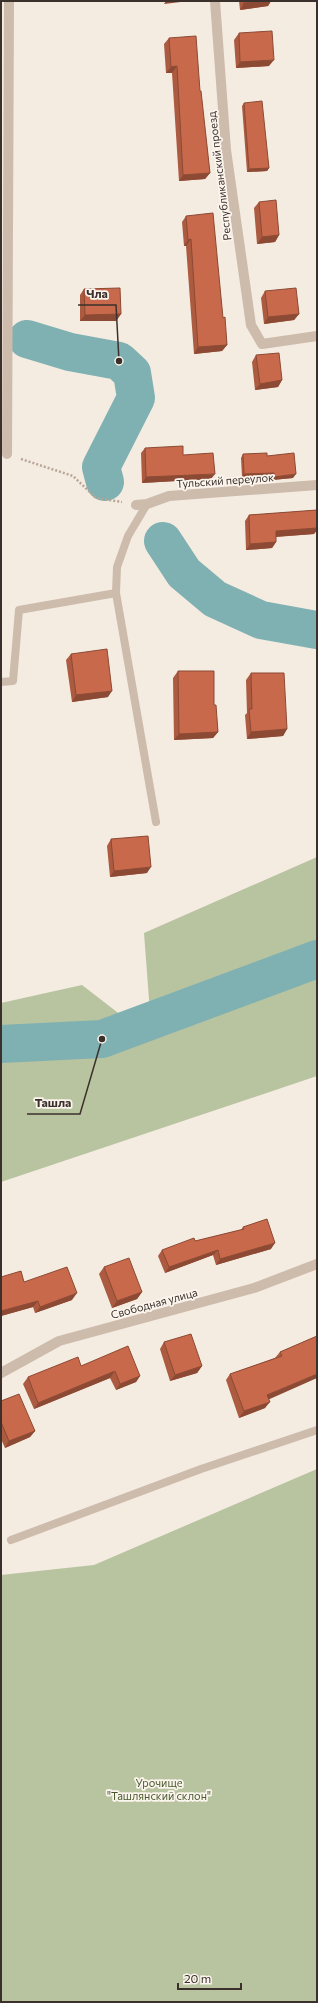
<svg xmlns="http://www.w3.org/2000/svg" width="318" height="2003" font-family="Commissioner,sans-serif">
	<style>
		.green { fill: #b8c4a0 }
		.lines { fill: none; stroke-linecap: round; stroke-linejoin: round }
		.river { stroke: #7fb0b2; stroke-width: 38 }
		.path { stroke: #b9a596; stroke-width: 2.5; stroke-dasharray: 2 2; stroke-linecap: butt }
		.service { stroke: #cdbbac; stroke-width: 8 }
		.minor { stroke: #cdbbac; stroke-width: 10 }
		.wall { fill: #ac5a40 }
		.shaded-wall { fill: #8c4a34 }
		.building { fill: #c8694b; stroke: #8c4a34 }
		.labels { text-anchor: middle; dominant-baseline: central; stroke-width: 3.5; stroke-linejoin: round; paint-order: stroke }
		.street-label { font-size: 11px; fill: #3b302b; stroke: #fbf5ee }
		.park-label { font-size: 11px; fill: #4a5a2e; stroke: #fbf5ee }
		.leader { fill: none; stroke: #3b302b; stroke-width: 1.5 }
		.callout-dot { fill: #3b302b; stroke: #fbf5ee; stroke-width: 1.5 }
		.callout-label { font-size: 12px; text-anchor: middle; font-weight: bold; fill: #3b302b; stroke: #fbf5ee; stroke-width: 3.5; stroke-linejoin: round; paint-order: stroke }
	</style>
	<rect width="100%" height="100%" fill="#f4ebe1"/>
	<!-- green -->
	<path class="green" d="M 317,857 L 317,1076 L 1,1182 L 1,1003 L 82,985 L 152,1039 L 144,933 Z
		M 317,1469 L 317,2002 L 1,2002 L 1,1575 L 94,1565 Z"/>
	<g class="lines">
		<!-- river -->
		<path class="river" d="M 27,339 L 70,352 L 119,361 L 132,373 L 136,398 L 101,467 L 105,482
			M 163,541 L 184,573 L 215,599 L 261,620 L 317,630
			M 1,1044 L 102,1039 L 317,959"/>
		<!-- path -->
		<path class="path" d="M 21,459 L 73,476 L 96,498 L 122,502"/>
		<!-- service -->
		<path class="service" d="M 147,504 L 128,536 L 117,567 L 116,593 L 156,822
			M 1,682 L 13,681 L 19,610 L 116,593
			M 11,1540 L 201,1469 L 317,1430"/>
		<!-- minor -->
		<path class="minor" d="M 215,1 L 226,150 L 251,325 L 262,344 L 317,336
			M 7,454 L 9,1
			M 136,505 L 147,504 L 169,496 L 317,485
			M 1,1373 L 59,1341 L 254,1288 L 317,1264"/>
	</g>
	<!-- wall -->
	<path class="wall" d="M 239,1 L 271,1 L 268,6 L 240,10 Z
		M 239,33 L 269,66 L 236,68 L 234,40 Z
		M 169,38 L 200,91 L 210,173 L 205,179 L 179,181 L 172,73 L 166,73 L 164,44 Z
		M 244,103 L 269,168 L 267,171 L 247,172 L 242,106 Z
		M 259,202 L 279,235 L 275,242 L 257,244 L 254,208 Z
		M 186,216 L 223,318 L 227,345 L 222,351 L 194,354 L 186,246 L 184,246 L 182,222 Z
		M 84,289 L 121,314 L 116,321 L 80,321 L 80,295 Z
		M 265,291 L 299,314 L 294,320 L 264,324 L 261,298 Z
		M 256,355 L 282,380 L 278,387 L 255,390 L 252,362 Z
		M 145,448 L 183,455 L 211,479 L 142,483 L 141,453 Z
		M 243,454 L 267,456 L 293,478 L 272,480 L 271,476 L 242,477 L 241,458 Z
		M 317,510 L 317,530 L 314,534 L 276,537 L 276,542 L 272,548 L 246,550 L 245,521 L 249,515 Z
		M 71,654 L 108,697 L 72,702 L 66,660 Z
		M 178,671 L 214,705 L 218,732 L 213,738 L 174,740 L 173,678 Z
		M 251,673 L 287,729 L 283,736 L 247,739 L 245,715 L 247,713 L 246,680 Z
		M 111,839 L 147,873 L 110,877 L 107,846 Z
		M 243,1227 L 271,1249 L 216,1265 L 213,1255 L 165,1273 L 158,1256 L 162,1250 L 195,1241 L 241,1230 Z
		M 104,1267 L 142,1292 L 137,1299 L 112,1308 L 99,1274 Z
		M 1,1277 L 24,1282 L 72,1300 L 35,1313 L 33,1307 L 1,1316 Z
		M 317,1336 L 269,1399 L 265,1408 L 239,1418 L 226,1380 L 230,1374 L 275,1358 L 280,1352 Z
		M 164,1342 L 202,1366 L 197,1373 L 170,1381 L 160,1349 Z
		M 81,1366 L 140,1376 L 136,1382 L 116,1390 L 110,1378 L 34,1409 L 23,1384 L 28,1377 Z
		M 1,1401 L 35,1431 L 30,1437 L 5,1448 L 1,1439 Z"/>
	<!-- shaded-wall -->
	<path class="shaded-wall" d="M 166,1 L 189,1 L 164,4 Z
		M 261,1 L 271,1 L 268,6 L 240,10 L 244,3 Z
		M 274,60 L 269,66 L 236,68 L 240,62 Z
		M 177,66 L 172,73 L 166,73 L 171,67 Z
		M 269,168 L 267,171 L 247,172 L 249,169 Z
		M 210,173 L 205,179 L 179,181 L 183,175 Z
		M 279,235 L 275,242 L 257,244 L 262,237 Z
		M 191,239 L 186,246 L 184,246 L 188,240 Z
		M 121,314 L 116,321 L 80,321 L 85,315 Z
		M 299,314 L 294,320 L 264,324 L 268,317 Z
		M 227,345 L 222,351 L 194,354 L 198,347 Z
		M 282,380 L 278,387 L 255,390 L 260,384 Z
		M 274,473 L 271,476 L 242,477 L 244,474 Z
		M 215,474 L 211,479 L 142,483 L 146,477 Z
		M 296,474 L 293,478 L 272,480 L 274,477 Z
		M 317,528 L 317,530 L 314,534 L 272,537 L 276,531 Z
		M 276,542 L 272,548 L 246,550 L 250,544 Z
		M 112,691 L 108,697 L 72,702 L 76,695 Z
		M 287,729 L 283,736 L 247,739 L 251,732 Z
		M 218,732 L 213,738 L 174,740 L 179,734 Z
		M 151,867 L 147,873 L 110,877 L 114,871 Z
		M 275,1243 L 271,1249 L 216,1265 L 220,1259 Z
		M 218,1250 L 213,1255 L 165,1273 L 169,1267 Z
		M 142,1292 L 137,1299 L 112,1308 L 117,1301 Z
		M 77,1293 L 72,1300 L 35,1313 L 40,1307 Z
		M 38,1301 L 33,1307 L 1,1316 L 1,1311 Z
		M 202,1366 L 197,1373 L 170,1381 L 175,1375 Z
		M 115,1371 L 110,1378 L 34,1409 L 38,1403 Z
		M 317,1374 L 317,1378 L 263,1402 L 267,1395 Z
		M 140,1376 L 136,1382 L 116,1390 L 120,1384 Z
		M 270,1402 L 265,1408 L 239,1418 L 244,1411 Z
		M 35,1431 L 30,1437 L 5,1448 L 9,1441 Z"/>
	<!-- building -->
	<path class="building" d="M 244,1 L 261,1 L 244,3 Z
		M 272,31 L 274,60 L 240,62 L 239,33 Z
		M 196,36 L 200,91 L 201,91 L 210,173 L 183,175 L 177,66 L 171,67 L 169,38 Z
		M 262,101 L 269,168 L 249,169 L 244,103 Z
		M 276,200 L 279,235 L 262,237 L 259,202 Z
		M 213,213 L 223,318 L 225,317 L 227,345 L 198,347 L 191,239 L 188,240 L 186,216 Z
		M 120,288 L 121,314 L 85,315 L 84,289 Z
		M 296,288 L 299,314 L 268,317 L 265,291 Z
		M 279,353 L 282,380 L 260,384 L 256,355 Z
		M 183,446 L 183,455 L 213,453 L 215,474 L 146,477 L 145,448 Z
		M 267,453 L 267,456 L 294,453 L 296,474 L 274,477 L 274,473 L 244,474 L 243,454 Z
		M 317,510 L 317,528 L 276,531 L 276,542 L 250,544 L 249,515 Z
		M 107,649 L 112,691 L 76,695 L 71,654 Z
		M 178,671 L 214,671 L 214,705 L 216,705 L 218,732 L 179,734 Z
		M 251,673 L 284,673 L 287,729 L 251,732 L 249,709 L 252,709 Z
		M 148,836 L 151,867 L 114,871 L 111,839 Z
		M 267,1219 L 275,1243 L 220,1259 L 218,1250 L 169,1267 L 162,1250 L 194,1238 L 195,1241 L 244,1229 L 243,1227 Z
		M 129,1258 L 142,1292 L 117,1301 L 104,1267 Z
		M 67,1267 L 77,1293 L 40,1307 L 38,1301 L 1,1311 L 1,1277 L 21,1271 L 24,1282 Z
		M 191,1334 L 202,1366 L 175,1375 L 164,1342 Z
		M 317,1336 L 317,1374 L 267,1395 L 270,1402 L 244,1411 L 230,1374 L 282,1356 L 280,1352 Z
		M 128,1346 L 140,1376 L 120,1384 L 115,1371 L 38,1403 L 28,1377 L 78,1357 L 81,1366 Z
		M 19,1394 L 35,1431 L 9,1441 L 1,1422 L 1,1401 Z"/>
	<g class="labels">
		<!-- street labels -->
		<g class="street-label">
			<text transform="translate(219 176) rotate(-97)">Республиканский проезд</text>
			<text transform="translate(225 480) rotate(-4)">Тульский переулок</text>
			<text transform="translate(154 1303) rotate(-15)">Свободная улица</text>
		</g>
		<!-- park labels -->
		<g class="park-label">
			<text x="159" y="1782">Урочище<tspan x="159" dy="13">"Ташлянский склон"</tspan></text>
		</g>
	</g>
	<!-- callouts -->
	<path class="leader" d="M119 361L116 305H78M102 1039L80 1114H27"/>
	<g class="callout-dot">
		<circle cx="119" cy="361" r="4"/>
		<circle cx="102" cy="1039" r="4"/>
	</g>
	<g class="callout-label">
		<text x="97" y="298">Чла</text>
		<text x="53" y="1107">Ташла</text>
	</g>
	<!-- border -->
	<rect width="318" height="2003" fill="none" stroke="#3b302b" stroke-width="4"/>
	<!-- scale -->
	<path d="M178 1983v6h63v-6" fill="none" stroke="#3b302b" stroke-width="2"/>
	<text x="184" y="1983" font-size="12" fill="#3b302b" stroke="#fbf5ee" stroke-width="3" paint-order="stroke">20 m</text>
</svg>
